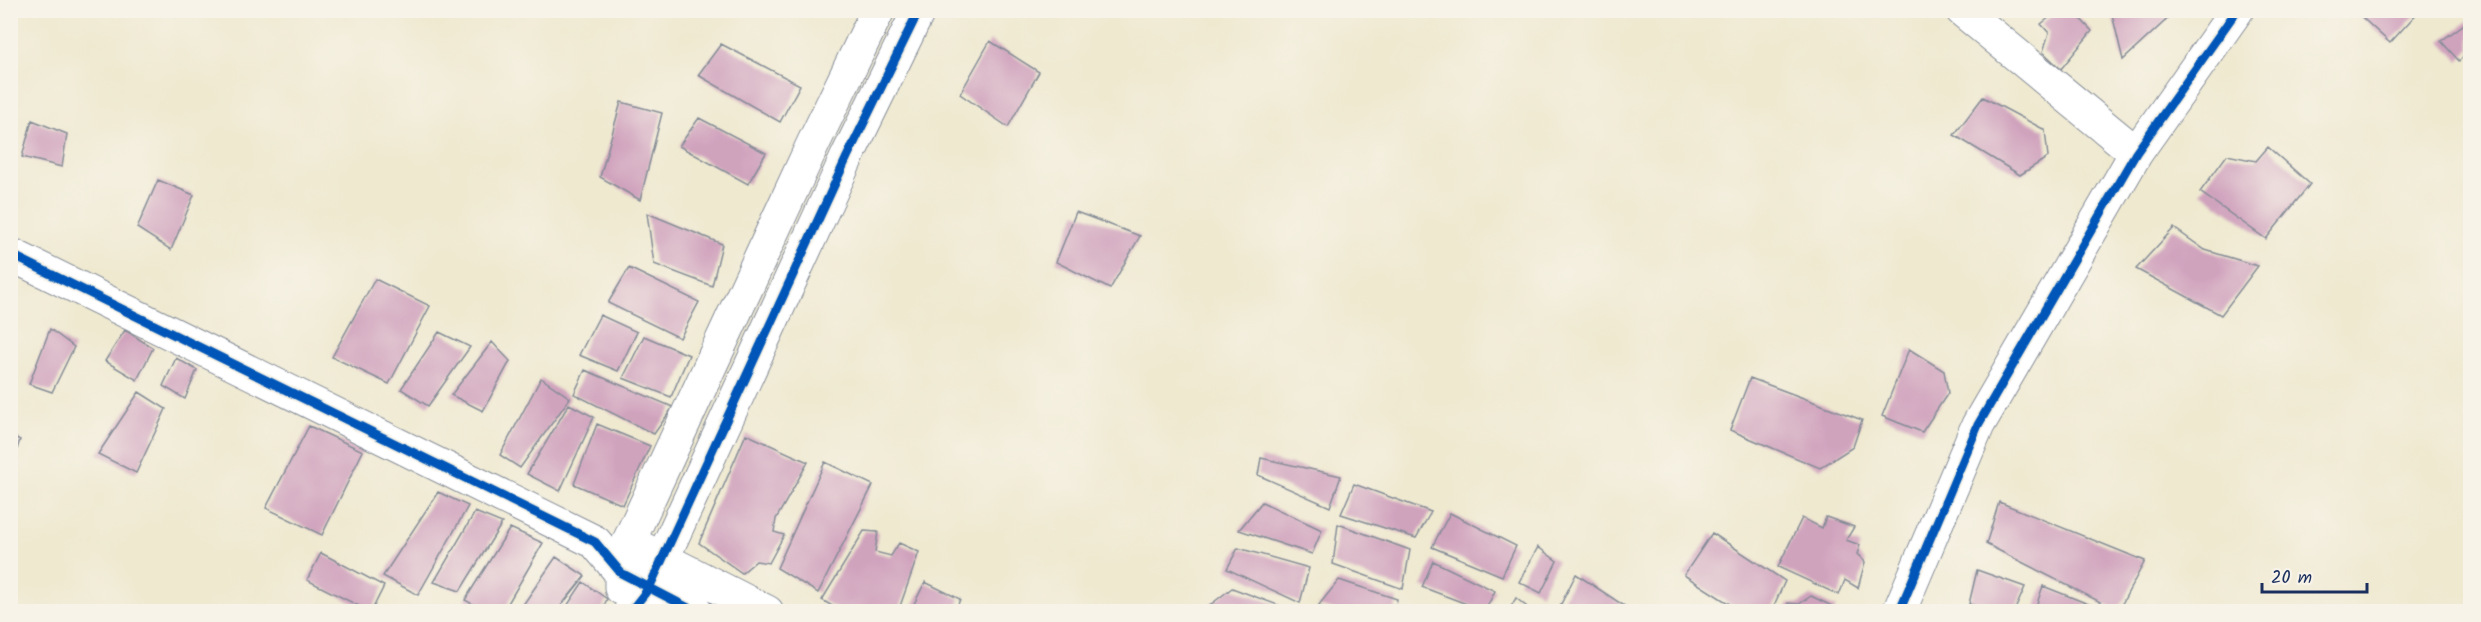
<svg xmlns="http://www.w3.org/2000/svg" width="2481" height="622" font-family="Kalam,sans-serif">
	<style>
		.building { fill: #d0a3bd }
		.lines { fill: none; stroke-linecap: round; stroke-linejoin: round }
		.minor-casing { stroke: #858c97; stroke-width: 35 }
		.minor { stroke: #fff; stroke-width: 33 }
		.cycleway-casing { stroke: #f7f3e8; stroke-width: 13 }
		.cycleway { stroke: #0057b8; stroke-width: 9 }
	</style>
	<rect width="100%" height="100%" fill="#f7f3e8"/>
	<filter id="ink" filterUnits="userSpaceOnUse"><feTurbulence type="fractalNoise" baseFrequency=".0167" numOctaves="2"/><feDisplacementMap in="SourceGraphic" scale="12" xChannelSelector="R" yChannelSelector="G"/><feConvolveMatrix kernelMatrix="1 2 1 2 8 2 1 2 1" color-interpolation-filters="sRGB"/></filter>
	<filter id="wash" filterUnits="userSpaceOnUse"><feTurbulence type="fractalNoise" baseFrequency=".008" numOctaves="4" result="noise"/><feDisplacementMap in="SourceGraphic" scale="24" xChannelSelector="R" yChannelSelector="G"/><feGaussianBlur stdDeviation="1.35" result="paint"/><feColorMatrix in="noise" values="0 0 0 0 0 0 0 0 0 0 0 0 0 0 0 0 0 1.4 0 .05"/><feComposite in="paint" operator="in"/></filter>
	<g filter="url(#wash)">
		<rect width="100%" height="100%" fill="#efe9d0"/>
		<g id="blocks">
			<!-- building -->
			<path class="building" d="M 2059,10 L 2072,10 L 2092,31 L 2061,69 L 2043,52 L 2049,33 L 2041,24 Z
				M 2108,10 L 2177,10 L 2123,60 L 2112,14 Z
				M 2354,10 L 2420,10 L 2390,43 Z
				M 2470,20 L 2470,49 L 2459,61 L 2441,41 Z
				M 990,41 L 1039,72 L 1008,127 L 960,94 Z
				M 721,44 L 800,85 L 780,122 L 698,75 Z
				M 1983,97 L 2045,130 L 2048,157 L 2020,175 L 1954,135 Z
				M 621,102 L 662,113 L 640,200 L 600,177 Z
				M 699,118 L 766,153 L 748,184 L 679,146 Z
				M 32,120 L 67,134 L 62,167 L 22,157 Z
				M 2268,147 L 2310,184 L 2266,239 L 2200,192 L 2227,155 L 2256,161 Z
				M 158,180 L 194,195 L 171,250 L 137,228 Z
				M 1076,212 L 1140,236 L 1110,289 L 1056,262 Z
				M 647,213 L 722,244 L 712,286 L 654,264 Z
				M 2174,228 L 2205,250 L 2258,266 L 2221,315 L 2136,269 Z
				M 629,268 L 699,302 L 680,338 L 608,303 Z
				M 375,279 L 430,306 L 389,384 L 332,357 Z
				M 600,315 L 637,332 L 618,371 L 579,355 Z
				M 50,329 L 74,347 L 52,392 L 29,384 Z
				M 125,330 L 153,348 L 137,380 L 105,361 Z
				M 439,332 L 470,347 L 428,406 L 401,389 Z
				M 644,336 L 689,355 L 671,397 L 623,378 Z
				M 492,342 L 510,361 L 483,411 L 451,395 Z
				M 1909,349 L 1944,371 L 1948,393 L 1922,432 L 1882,416 Z
				M 176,358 L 197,370 L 185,399 L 163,386 Z
				M 585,370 L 673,407 L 654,434 L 574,394 Z
				M 541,378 L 570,398 L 520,468 L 500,455 Z
				M 1750,378 L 1862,420 L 1853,447 L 1820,468 L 1730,430 Z
				M 139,392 L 166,409 L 136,473 L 98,454 Z
				M 569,404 L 594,417 L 560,491 L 527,474 Z
				M 597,424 L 650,446 L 623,505 L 574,484 Z
				M 309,426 L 363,451 L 322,535 L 266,508 Z
				M 746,434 L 808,462 L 776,519 L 774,532 L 784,535 L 769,563 L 756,561 L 742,573 L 699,543 Z
				M 10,435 L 20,440 L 11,468 L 10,468 Z
				M 1261,458 L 1341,476 L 1330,507 L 1258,475 Z
				M 825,462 L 873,485 L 818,593 L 777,568 Z
				M 1354,484 L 1431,512 L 1416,538 L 1341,514 Z
				M 438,492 L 468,506 L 418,595 L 383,576 Z
				M 1262,502 L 1322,530 L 1312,554 L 1239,530 Z
				M 1999,502 L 2145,561 L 2118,611 L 1986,544 Z
				M 475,512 L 502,523 L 460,591 L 434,582 Z
				M 1450,513 L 1516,546 L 1502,576 L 1432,547 Z
				M 1826,517 L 1854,527 L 1846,540 L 1860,545 L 1857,554 L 1865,562 L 1858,588 L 1845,580 L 1839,595 L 1778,567 L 1802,518 L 1822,528 Z
				M 1338,524 L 1410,550 L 1403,589 L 1333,564 Z
				M 510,528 L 543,543 L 503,612 L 487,612 L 465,600 Z
				M 864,531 L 878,532 L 875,552 L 891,556 L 899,543 L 919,552 L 898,612 L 842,612 L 822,600 Z
				M 1712,533 L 1785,581 L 1771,612 L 1742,612 L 1684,575 Z
				M 1538,547 L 1557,561 L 1541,593 L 1519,582 Z
				M 1238,548 L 1309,568 L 1300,603 L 1227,569 Z
				M 321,553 L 384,586 L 371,612 L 307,580 Z
				M 556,557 L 585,576 L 556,612 L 518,612 Z
				M 1433,561 L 1495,591 L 1485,611 L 1422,587 Z
				M 1977,570 L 2025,587 L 2014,612 L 1996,612 L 1969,604 Z
				M 1576,574 L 1626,607 L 1624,612 L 1557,612 Z
				M 1339,580 L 1397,599 L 1395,612 L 1339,612 L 1318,606 Z
				M 583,582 L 607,599 L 601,612 L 563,612 Z
				M 925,582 L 960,599 L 955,612 L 910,612 Z
				M 2043,586 L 2106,611 L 2106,612 L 2034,612 Z
				M 1232,588 L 1294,611 L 1294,612 L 1205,609 Z
				M 1811,596 L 1836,608 L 1833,612 L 1785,612 L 1788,603 L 1799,604 Z
				M 1516,598 L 1533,612 L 1508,612 Z"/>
		</g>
	</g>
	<g filter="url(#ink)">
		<use href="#blocks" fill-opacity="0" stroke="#858c97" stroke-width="1.5"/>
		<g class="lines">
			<!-- minor casing -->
			<g class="minor-casing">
				<path id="minor" d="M 1962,10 L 2136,153
					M 10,254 L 595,542 L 621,573 L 696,612
					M 643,549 L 767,612
					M 621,588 L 621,573 L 629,541 L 813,144 L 878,10
					M 630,612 L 649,588 L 847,157 L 919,10
					M 1899,612 L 1978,425 L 2136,153 L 2237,10"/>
			</g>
			<!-- minor -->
			<use href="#minor" class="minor"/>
			<!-- cycleway casing -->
			<g class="cycleway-casing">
				<path id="cycleway" d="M 10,254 L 595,542 L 621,573 L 696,612
					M 630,612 L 649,588 L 847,157 L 919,10
					M 1899,612 L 1978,425 L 2136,153 L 2237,10"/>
			</g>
			<!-- cycleway -->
			<use href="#cycleway" class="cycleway"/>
		</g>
	</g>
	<!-- margin -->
	<rect width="2481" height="622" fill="none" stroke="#f7f3e8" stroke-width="36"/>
	<!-- scale -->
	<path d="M2262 583v9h105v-9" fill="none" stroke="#1b2f5e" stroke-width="3"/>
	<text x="2271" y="583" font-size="18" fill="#1b2f5e" stroke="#f7f3e8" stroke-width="4.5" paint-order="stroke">20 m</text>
</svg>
